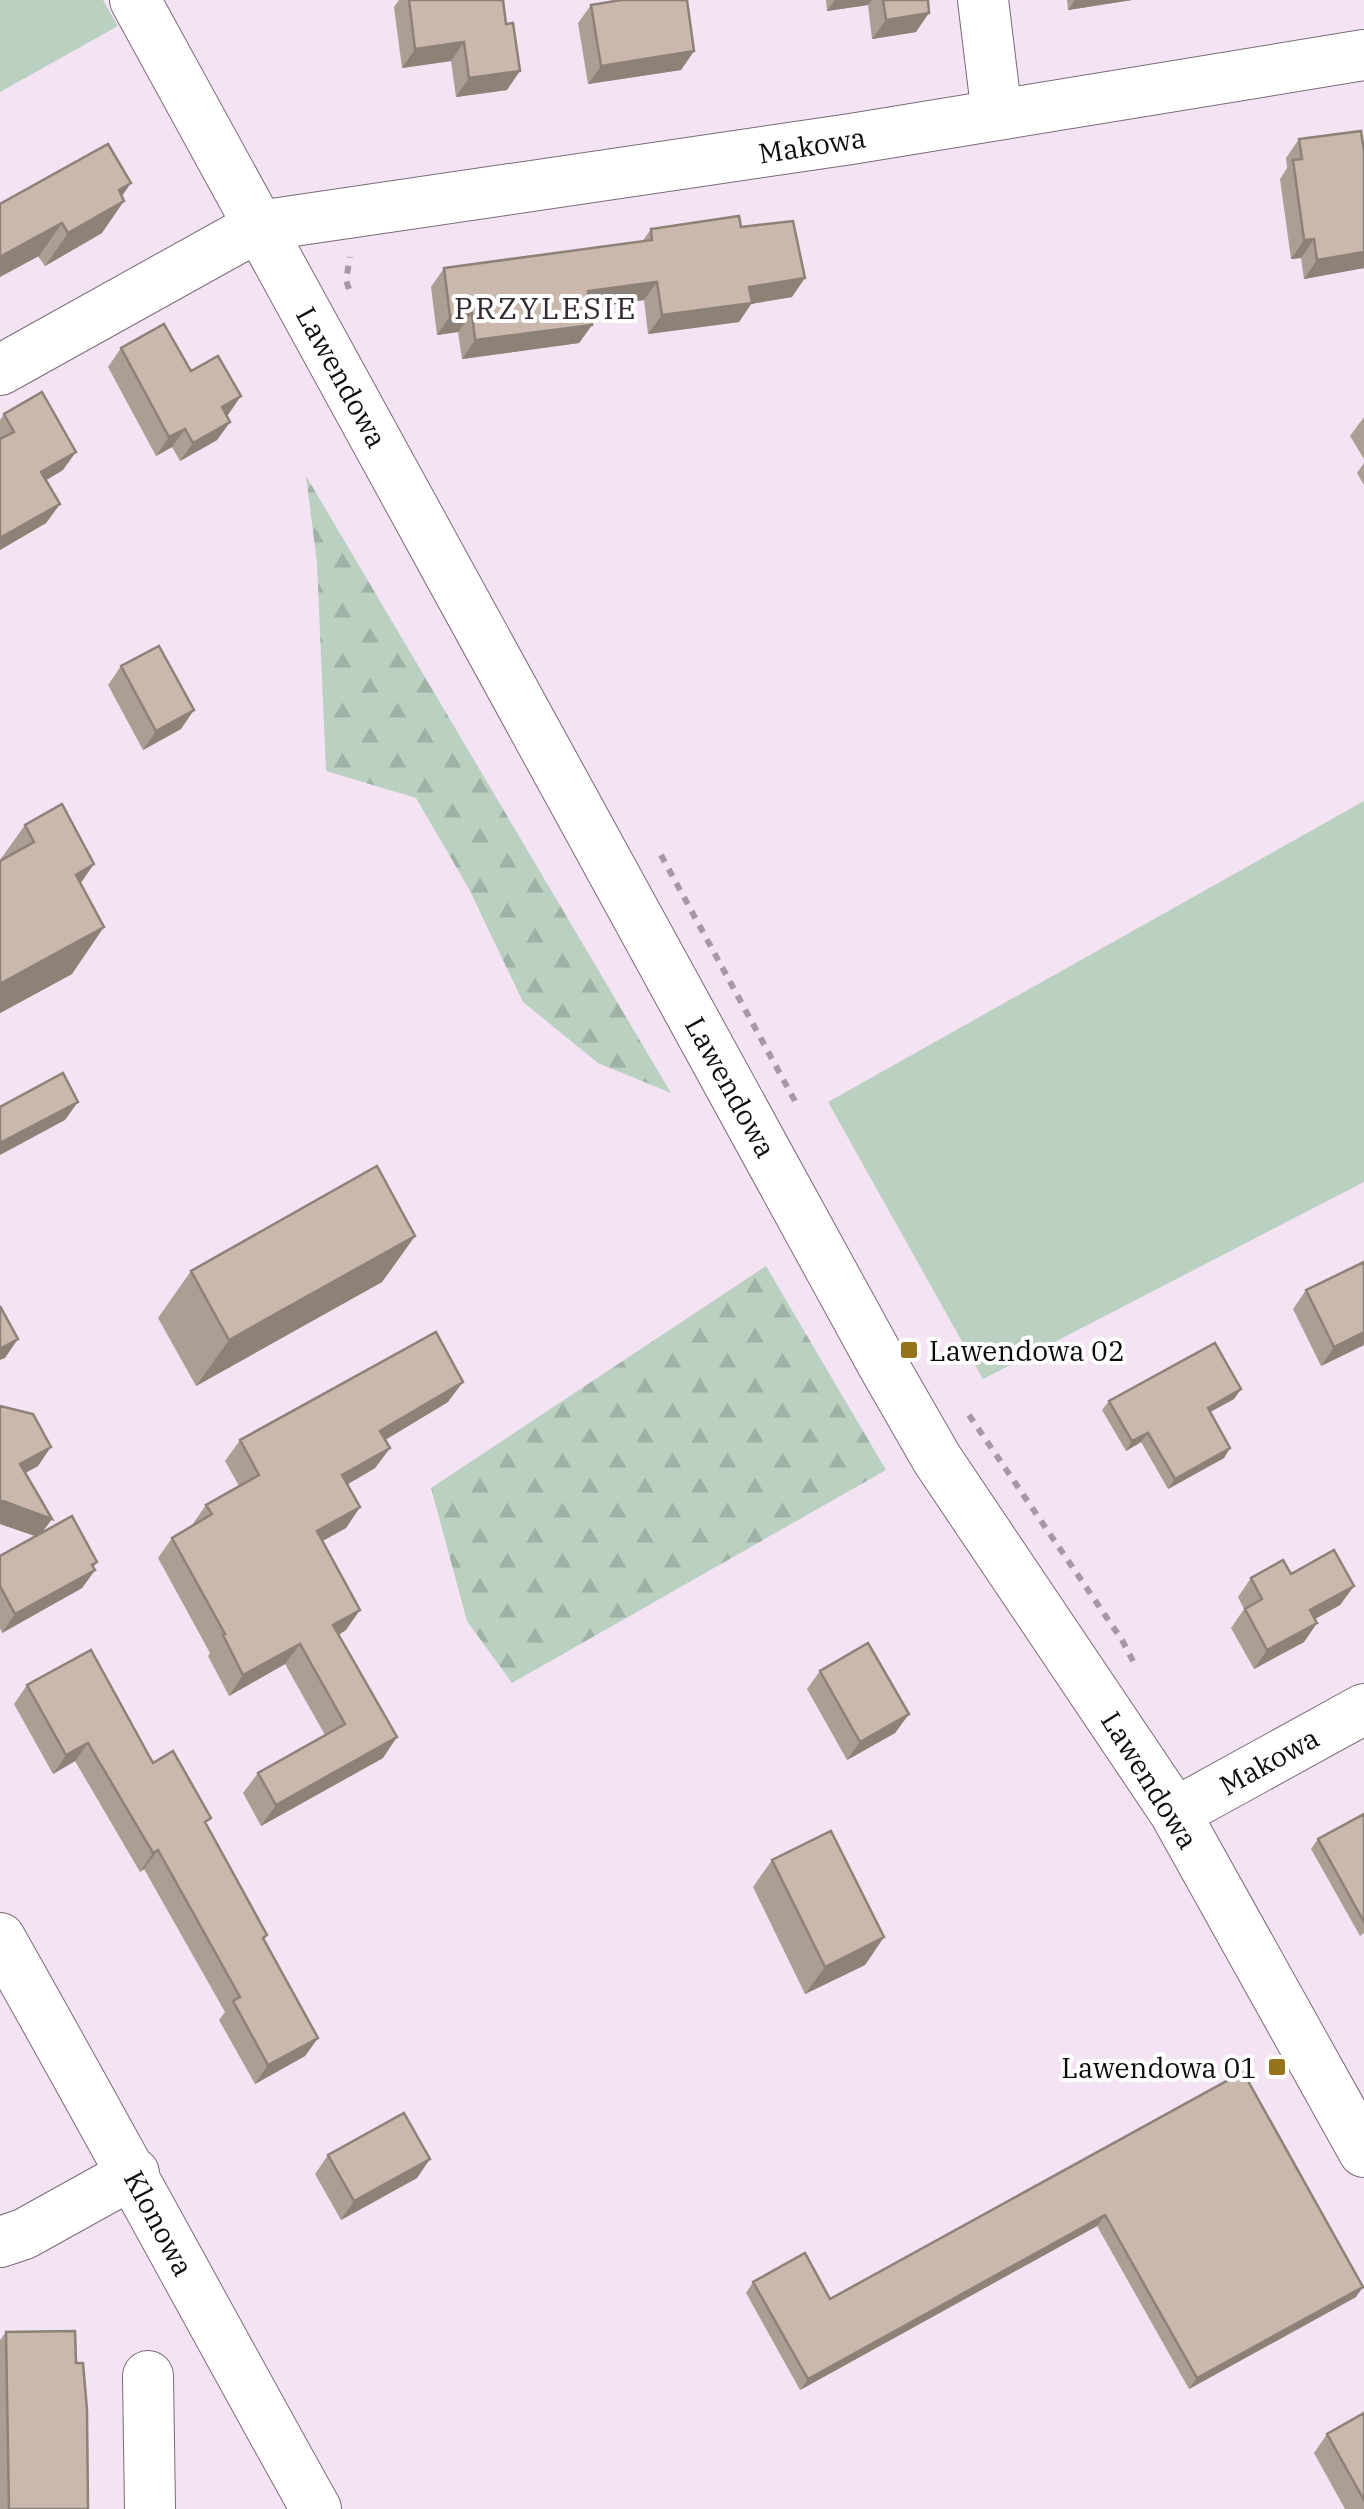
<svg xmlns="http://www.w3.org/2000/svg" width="1364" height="2509" font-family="'IBM Plex Serif',serif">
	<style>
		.green { fill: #bad1c2 }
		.forest { fill: url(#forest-firs) }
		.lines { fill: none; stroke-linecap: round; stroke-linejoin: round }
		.minor-casing { stroke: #7a6b78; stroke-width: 52 }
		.path { stroke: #a699a5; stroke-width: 6; stroke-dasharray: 8 8; stroke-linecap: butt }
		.minor { stroke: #fff; stroke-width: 50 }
		.wall { fill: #ad9e93 }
		.shaded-wall { fill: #8d8178 }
		.building { fill: #c9b8ab; stroke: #8d8178; stroke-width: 2.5 }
		.poi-dot { fill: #95731b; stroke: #fff; stroke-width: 4 }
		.labels { text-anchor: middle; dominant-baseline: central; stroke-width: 8; stroke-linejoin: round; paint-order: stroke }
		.street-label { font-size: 28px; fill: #0f0a0f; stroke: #fff }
		.poi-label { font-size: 28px; fill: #0f0a0f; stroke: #fff; text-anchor: start }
		.neighbourhood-label { font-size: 30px; letter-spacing: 2.5px; fill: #352934; stroke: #fff }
	</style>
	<defs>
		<pattern id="forest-firs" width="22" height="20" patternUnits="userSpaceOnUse" patternTransform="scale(2.5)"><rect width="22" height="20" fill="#bad1c2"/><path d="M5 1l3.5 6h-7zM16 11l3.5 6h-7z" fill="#9fb2a6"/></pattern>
	</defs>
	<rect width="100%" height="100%" fill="#f4e3f2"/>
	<!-- green -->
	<path class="green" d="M 0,0 L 103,0 L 118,26 L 0,92 Z
		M 1364,801 L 1364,1182 L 983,1379 L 828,1102 Z"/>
	<!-- forest -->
	<path class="forest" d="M 306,476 L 671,1093 L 598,1063 L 523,1002 L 469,889 L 416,798 L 326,771 L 317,563 Z
		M 766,1266 L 886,1470 L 512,1683 L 467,1621 L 431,1488 Z"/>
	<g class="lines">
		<!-- minor casing -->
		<g class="minor-casing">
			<path id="minor" d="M 135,0 L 883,1365 L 937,1459 L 1175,1813 L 1364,2152
				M 983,0 L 997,115
				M 0,370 L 259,226 L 851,139 L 1364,55
				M 1175,1813 L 1364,1709
				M 0,1938 C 107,2127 210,2319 316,2509
				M 0,2242 L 24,2234 L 134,2173
				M 148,2376 L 150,2509"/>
		</g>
		<!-- path -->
		<path class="path" d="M 349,289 L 346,280 L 350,257
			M 661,855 L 796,1103
			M 969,1415 L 1122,1640 L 1134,1663"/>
		<!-- minor -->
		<use href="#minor" class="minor"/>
	</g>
	<!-- wall -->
	<path class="wall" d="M 399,0 L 503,0 L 507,90 L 456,97 L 451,61 L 402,68 L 394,7 Z
		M 826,0 L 928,0 L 916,32 L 872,39 L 868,5 L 827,11 Z
		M 1067,0 L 1132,0 L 1068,10 Z
		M 591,5 L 694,51 L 681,70 L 588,84 L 578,23 Z
		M 1299,139 L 1364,268 L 1304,279 L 1301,258 L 1291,259 L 1280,179 L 1287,168 L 1286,158 Z
		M 122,196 L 102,233 L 45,266 L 0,204 Z
		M 741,227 L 792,297 L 751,304 L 739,322 L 648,334 L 644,300 L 590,308 L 592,325 L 579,343 L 462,359 L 458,332 L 437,335 L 431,287 L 444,268 L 642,242 L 651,229 Z
		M 121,348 L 191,371 L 230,422 L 217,440 L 180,461 L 172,447 L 156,456 L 108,367 Z
		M 4,414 L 63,470 L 46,480 L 60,504 L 46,523 L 0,550 L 0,420 Z
		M 1364,417 L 1364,459 L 1350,436 Z
		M 1364,463 L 1364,485 L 1357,473 Z
		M 121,666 L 181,729 L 143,750 L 108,685 Z
		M 25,825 L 81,884 L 72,974 L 0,1013 L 0,860 Z
		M 415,1236 L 382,1282 L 196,1386 L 158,1318 L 191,1271 Z
		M 1364,1262 L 1364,1345 L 1321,1366 L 1293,1309 L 1306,1290 Z
		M 1241,1389 L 1234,1399 L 1210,1412 L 1230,1448 L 1224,1458 L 1168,1489 L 1141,1442 L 1126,1451 L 1102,1410 L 1109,1401 Z
		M 448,1402 L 385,1440 L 390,1448 L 375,1468 L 347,1484 L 360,1507 L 346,1528 L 322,1541 L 346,1630 L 339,1635 L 383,1758 L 261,1826 L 243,1793 L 258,1773 L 325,1735 L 285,1664 L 229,1696 L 208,1656 L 210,1653 L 158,1558 L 172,1538 L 192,1525 L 206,1505 L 239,1486 L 225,1461 L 240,1440 Z
		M 0,1406 L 38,1466 L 25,1473 L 52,1519 L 42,1533 L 93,1567 L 95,1570 L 82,1588 L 2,1633 L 0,1628 L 0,1556 L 35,1536 L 0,1524 Z
		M 1291,1574 L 1354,1586 L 1340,1605 L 1315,1619 L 1317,1623 L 1304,1642 L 1254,1669 L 1231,1628 L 1244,1609 L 1238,1597 L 1251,1578 Z
		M 820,1671 L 909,1714 L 895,1733 L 847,1760 L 807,1689 Z
		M 27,1685 L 153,1763 L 206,1825 L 267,1935 L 264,1940 L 318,2038 L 305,2056 L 255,2084 L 219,2020 L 225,2012 L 144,1869 L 140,1872 L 75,1761 L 53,1774 L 14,1704 Z
		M 1364,1814 L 1364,1933 L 1360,1936 L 1311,1849 L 1318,1839 Z
		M 772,1860 L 884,1937 L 865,1965 L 805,1994 L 753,1887 Z
		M 1243,2072 L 1356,2297 L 1189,2389 L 1097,2226 L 800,2390 L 746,2293 L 753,2282 L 830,2299 Z
		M 328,2155 L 417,2178 L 341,2220 L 315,2174 Z
		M 6,2332 L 76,2363 L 88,2509 L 0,2509 L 0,2340 Z
		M 1364,2413 L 1364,2509 L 1345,2509 L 1314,2453 L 1327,2434 Z"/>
	<!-- shaded-wall -->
	<path class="shaded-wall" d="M 835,0 L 872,0 L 868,5 L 827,11 Z
		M 1075,0 L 1132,0 L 1068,10 Z
		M 929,13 L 916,32 L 872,39 L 886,20 Z
		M 464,42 L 451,61 L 402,68 L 415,49 Z
		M 694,51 L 681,70 L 588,84 L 601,66 Z
		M 520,71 L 507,90 L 456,97 L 469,78 Z
		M 131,183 L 115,206 L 124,201 L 102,233 L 45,266 L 68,233 L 119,190 Z
		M 62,223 L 39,256 L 0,277 L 0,257 Z
		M 1314,239 L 1301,258 L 1291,259 L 1304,240 Z
		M 1364,252 L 1364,268 L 1304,279 L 1317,260 Z
		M 805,278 L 792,297 L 751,304 L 739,322 L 648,334 L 662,315 L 749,287 Z
		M 657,282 L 644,300 L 575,310 L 588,291 Z
		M 472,313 L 458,332 L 437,335 L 450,316 Z
		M 592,325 L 579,343 L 462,359 L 475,340 Z
		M 241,396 L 228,415 L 209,426 L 222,407 Z
		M 230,422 L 217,440 L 180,461 L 193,443 Z
		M 185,429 L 172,447 L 156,456 L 169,437 Z
		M 76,452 L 63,470 L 28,491 L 41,472 Z
		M 60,504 L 46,523 L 0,550 L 0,538 Z
		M 194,710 L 181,729 L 143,750 L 156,731 Z
		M 94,864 L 62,910 L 76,875 Z
		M 104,927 L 72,974 L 0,1013 L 0,984 Z
		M 78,1102 L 65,1120 L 0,1155 L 0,1143 Z
		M 415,1236 L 382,1282 L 196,1386 L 229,1340 Z
		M 1364,1332 L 1364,1345 L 1321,1366 L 1334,1347 Z
		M 18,1339 L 5,1358 L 0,1360 L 0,1349 Z
		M 463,1382 L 448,1402 L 365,1452 L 380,1431 Z
		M 1241,1389 L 1234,1399 L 1201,1417 L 1208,1408 Z
		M 1148,1433 L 1141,1442 L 1126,1451 L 1132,1441 Z
		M 51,1447 L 38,1466 L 7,1483 L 20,1464 Z
		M 390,1448 L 375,1468 L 328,1496 L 342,1475 Z
		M 1230,1448 L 1224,1458 L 1168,1489 L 1175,1479 Z
		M 0,1500 L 52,1519 L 38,1537 L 0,1524 Z
		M 360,1507 L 346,1528 L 303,1552 L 317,1531 Z
		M 97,1562 L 89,1573 L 95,1570 L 82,1588 L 2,1633 L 15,1614 Z
		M 1354,1586 L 1340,1605 L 1297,1629 L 1310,1610 Z
		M 360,1610 L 346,1630 L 319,1646 L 333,1625 Z
		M 1317,1623 L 1304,1642 L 1254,1669 L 1267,1650 Z
		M 300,1644 L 285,1664 L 229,1696 L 243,1675 Z
		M 909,1714 L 895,1733 L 847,1760 L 860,1742 Z
		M 397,1737 L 383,1758 L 261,1826 L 276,1805 Z
		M 88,1743 L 75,1761 L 53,1774 L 66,1755 Z
		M 158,1850 L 144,1869 L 140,1872 L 153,1853 Z
		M 884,1937 L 865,1965 L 805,1994 L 825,1967 Z
		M 318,2038 L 305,2056 L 255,2084 L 268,2065 Z
		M 430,2159 L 417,2178 L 341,2220 L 354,2201 Z
		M 1105,2215 L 1097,2226 L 800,2390 L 808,2379 Z
		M 1363,2287 L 1356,2297 L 1189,2389 L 1197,2378 Z"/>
	<!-- building -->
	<path class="building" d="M 409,0 L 503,0 L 506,24 L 513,23 L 520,71 L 469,78 L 464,42 L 415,49 Z
		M 621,0 L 687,0 L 694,51 L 601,66 L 591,5 Z
		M 883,0 L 928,0 L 929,13 L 886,20 Z
		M 1361,131 L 1364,151 L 1364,252 L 1317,260 L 1314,239 L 1304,240 L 1293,160 L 1302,159 L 1299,139 Z
		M 108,144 L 131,183 L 119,190 L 124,201 L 68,233 L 62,223 L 0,257 L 0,204 Z
		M 739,216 L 741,227 L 793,221 L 805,278 L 749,287 L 752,303 L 662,315 L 657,282 L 588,291 L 592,325 L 475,340 L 472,313 L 450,316 L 444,268 L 652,240 L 651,229 Z
		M 164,324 L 191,371 L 218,356 L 241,396 L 222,407 L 230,422 L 193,443 L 185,429 L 169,437 L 121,348 Z
		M 42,392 L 76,452 L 41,472 L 60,504 L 0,538 L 0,439 L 14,432 L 4,414 Z
		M 159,646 L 194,710 L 156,731 L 121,666 Z
		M 62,804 L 94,864 L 76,875 L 104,927 L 0,984 L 0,861 L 34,842 L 25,825 Z
		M 63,1073 L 78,1102 L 0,1143 L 0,1107 Z
		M 377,1166 L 415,1236 L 229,1340 L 191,1271 Z
		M 1364,1262 L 1364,1332 L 1334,1347 L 1306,1290 Z
		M 0,1306 L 18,1339 L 0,1349 Z
		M 436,1332 L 463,1382 L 380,1431 L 390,1448 L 342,1475 L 360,1507 L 317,1531 L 360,1610 L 333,1625 L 397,1737 L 276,1805 L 258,1773 L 345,1724 L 300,1644 L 243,1675 L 223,1635 L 225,1634 L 172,1538 L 212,1514 L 206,1505 L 259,1475 L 240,1440 Z
		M 1215,1343 L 1241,1389 L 1208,1408 L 1230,1448 L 1175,1479 L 1148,1433 L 1132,1441 L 1109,1401 Z
		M 0,1406 L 33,1414 L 51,1447 L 20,1464 L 52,1519 L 0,1500 Z
		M 72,1516 L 97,1562 L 92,1565 L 95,1570 L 15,1614 L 0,1586 L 0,1556 Z
		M 1334,1550 L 1354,1586 L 1310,1610 L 1317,1623 L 1267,1650 L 1245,1609 L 1262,1599 L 1251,1578 L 1283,1560 L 1291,1574 Z
		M 868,1643 L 909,1714 L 860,1742 L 820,1671 Z
		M 91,1650 L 153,1763 L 173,1751 L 211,1818 L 205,1822 L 267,1935 L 263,1938 L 318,2038 L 268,2065 L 233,2001 L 240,1997 L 158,1850 L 153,1853 L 88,1743 L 66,1755 L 27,1685 Z
		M 1364,1814 L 1364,1922 L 1318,1839 Z
		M 831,1831 L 884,1937 L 825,1967 L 772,1860 Z
		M 1243,2072 L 1363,2287 L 1197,2378 L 1105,2215 L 808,2379 L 753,2282 L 805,2253 L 830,2299 Z
		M 404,2113 L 430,2159 L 354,2201 L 328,2155 Z
		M 75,2331 L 76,2363 L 83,2363 L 87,2410 L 88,2509 L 9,2509 L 6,2332 Z
		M 1364,2413 L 1364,2500 L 1327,2434 Z"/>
	<!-- markers -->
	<g class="poi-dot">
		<rect x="899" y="1340" width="20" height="20" rx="5"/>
		<rect x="1267" y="2057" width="20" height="20" rx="5"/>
	</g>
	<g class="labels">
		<!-- street labels -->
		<g class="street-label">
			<text transform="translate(812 145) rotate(-9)">Makowa</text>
			<text transform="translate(342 377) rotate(61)">Lawendowa</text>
			<text transform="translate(731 1087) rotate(61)">Lawendowa</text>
			<text transform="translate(1269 1761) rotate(-29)">Makowa</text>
			<text transform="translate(1150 1780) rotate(58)">Lawendowa</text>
			<text transform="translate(159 2223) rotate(62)">Klonowa</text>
		</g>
		<!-- poi labels -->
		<g class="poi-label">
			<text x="929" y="1350">Lawendowa 02</text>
			<text x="1257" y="2067" text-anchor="end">Lawendowa 01</text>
		</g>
		<!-- neighbourhood labels -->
		<g class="neighbourhood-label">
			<text x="546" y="307">PRZYLESIE</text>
		</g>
	</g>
</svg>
